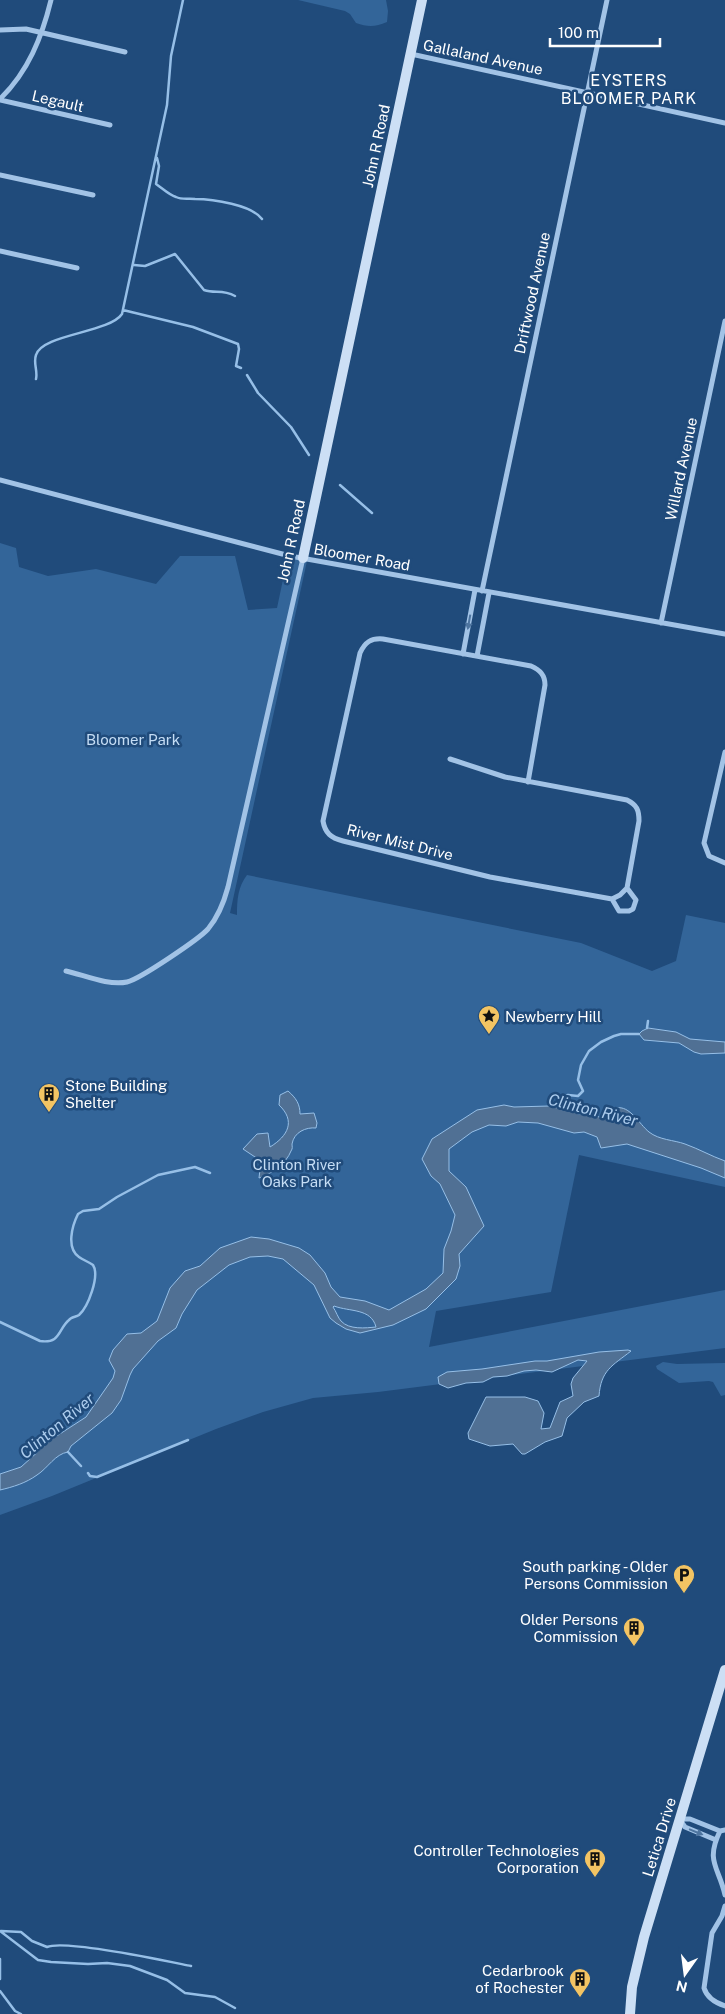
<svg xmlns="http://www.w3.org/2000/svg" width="725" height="2014" font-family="'Public Sans',sans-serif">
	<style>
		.green { fill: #336599 }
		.water { fill: #507094; stroke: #96bfe7; fill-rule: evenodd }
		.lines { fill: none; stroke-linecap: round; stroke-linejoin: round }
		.stream { stroke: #96bfe7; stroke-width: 2.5 }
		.street { stroke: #a2c3e6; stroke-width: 5 }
		.secondary { stroke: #ccdff5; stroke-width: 10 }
		.oneway { fill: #4e75a0 }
		.labels { text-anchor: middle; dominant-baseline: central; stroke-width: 5; stroke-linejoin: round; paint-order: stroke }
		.street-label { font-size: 15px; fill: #fff; stroke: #204b7b }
		.park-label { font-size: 15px; fill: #c5ddf5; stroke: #204b7b }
		.poi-label { font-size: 15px; fill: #fff; stroke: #204b7b; text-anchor: end }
		.neighbourhood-label { font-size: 16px; letter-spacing: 1px; fill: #fff; stroke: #204b7b }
		.water-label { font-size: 16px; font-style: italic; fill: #adcdee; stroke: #204b7b }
	</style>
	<rect width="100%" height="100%" fill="#204b7b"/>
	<!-- green -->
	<path class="green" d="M 298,0 L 386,0 L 388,11 L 387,22 C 375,27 368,27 356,23 L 350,14 L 345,11 Z
		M 0,543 L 16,548 L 19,567 L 48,576 L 96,569 L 156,584 L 180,556 L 235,556 L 248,610 L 277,608 L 288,556 L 307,561 L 230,913 L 237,915 C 237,899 238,887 247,875 L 581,943 L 652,971 L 676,961 L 686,915 L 725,923 L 725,1187 L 579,1155 L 551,1292 L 436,1311 L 429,1347 L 725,1290 L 725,1348 L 378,1392 L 313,1398 L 263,1412 L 216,1429 L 52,1496 L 0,1515 Z
		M 663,1362 L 677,1364 L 725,1363 L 725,1395 L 721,1396 L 713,1382 L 709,1381 L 679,1383 L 657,1369 L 656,1366 Z"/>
	<!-- water -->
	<path class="water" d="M 648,1028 L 676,1032 L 690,1039 L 725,1042 L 725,1053 L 701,1054 L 694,1052 L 679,1043 L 644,1040 L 639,1034 L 642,1031 Z
		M 288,1091 C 296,1098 300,1104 300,1114 L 314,1113 L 317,1123 L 316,1128 C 306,1127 294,1132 292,1144 C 292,1147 293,1148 291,1151 C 286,1164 271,1174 259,1178 L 261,1161 L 243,1149 L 257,1134 L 268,1133 L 270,1147 C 288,1136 296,1121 279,1105 L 280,1095 Z
		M 504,1105 L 514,1107 L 549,1106 L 571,1111 L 578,1114 L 589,1113 L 604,1119 L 608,1118 L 616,1108 C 630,1105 639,1124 649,1132 C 659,1140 674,1140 685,1144 C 699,1149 711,1156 725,1161 L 725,1178 L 701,1168 L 627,1144 L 601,1148 L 597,1137 L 584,1132 L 574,1133 L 538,1123 L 518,1122 L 506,1126 L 489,1125 L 472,1132 L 449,1149 L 449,1171 L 466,1187 L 484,1226 L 459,1254 L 460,1266 L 456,1279 L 426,1309 L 393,1325 L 360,1333 L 346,1329 L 336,1323 L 330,1318 L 314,1285 L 283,1259 L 268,1256 L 250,1257 L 229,1265 L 197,1290 L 182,1314 L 176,1328 L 158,1341 L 133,1369 L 130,1375 L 121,1400 L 112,1413 L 71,1446 L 68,1452 C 55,1454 48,1468 37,1475 C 26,1483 13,1487 0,1490 L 0,1474 L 21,1467 L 52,1439 L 86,1417 L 113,1378 L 115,1371 L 109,1360 L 113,1350 L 127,1334 L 141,1333 L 157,1321 L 170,1288 L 185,1271 L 200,1266 L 220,1248 L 251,1237 L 269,1239 L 299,1248 L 310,1255 L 325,1273 L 331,1287 L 340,1297 L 365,1301 L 389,1310 L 426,1289 L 443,1273 L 444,1249 L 451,1231 L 455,1215 L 440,1184 L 431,1176 L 422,1159 L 432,1139 L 477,1110 ZM 334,1306 C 350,1312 371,1308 376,1327 C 366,1328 349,1330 341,1321 C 338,1318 336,1311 333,1307 Z
		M 628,1350 L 631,1351 C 612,1366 601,1370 599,1396 L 584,1402 L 567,1418 L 562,1436 L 545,1442 L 525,1454 L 522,1454 L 513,1444 L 490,1446 L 469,1439 L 468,1433 L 486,1397 L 525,1397 L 538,1401 L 544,1413 L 541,1429 L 550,1428 L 560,1402 L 573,1396 L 571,1384 L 573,1378 L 587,1361 L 578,1360 L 552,1372 L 536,1370 L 524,1371 L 507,1376 L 493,1377 L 483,1382 L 466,1383 L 448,1388 L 439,1384 L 438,1377 L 447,1372 L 482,1369 L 535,1361 L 547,1361 L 599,1352 Z"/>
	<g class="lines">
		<!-- stream -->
		<path class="stream" d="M 157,158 L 159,166 L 156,184 C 162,188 169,195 176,197 C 182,200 189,198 195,199 C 213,199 252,205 262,219
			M 134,265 L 145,266 L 175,254 L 204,290 C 215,294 222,289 235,296
			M 123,310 L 193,327 L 238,344 L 239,349 L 236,366 L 241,368
			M 247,375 L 258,393 L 291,427 L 309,455
			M 36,379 C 38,371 33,363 36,355 C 42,334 109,333 122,314 L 167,105 L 171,56 L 183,0
			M 340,485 L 372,513
			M 647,1028 L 648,1021
			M 562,1109 L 560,1102 L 563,1097 L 568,1095 L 578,1096 L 583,1091 L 578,1080 L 581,1065 L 589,1051 L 601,1042 L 614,1036 L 621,1034 L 639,1034
			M 0,1322 L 40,1341 C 61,1344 58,1329 69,1320 C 71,1317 76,1317 79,1315 C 88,1307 100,1276 93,1265 C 89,1262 83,1260 79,1257 C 66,1248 72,1226 78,1214 L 83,1211 L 99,1209 L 117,1197 L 158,1175 L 195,1167 L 210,1173
			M 68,1452 L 81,1466
			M 88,1473 L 90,1476 L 97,1477 L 188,1440
			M 0,1931 L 38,1960 L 51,1962 L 88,1964 L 107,1963 L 130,1966 L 167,1980 L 185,1993 L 215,1997 L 235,2008
			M 1,1931 L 21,1932 L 32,1941 L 47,1947 C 65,1939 166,1961 191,1966
			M 0,1959 L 0,1979
			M 0,1991 L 15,2011 L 21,2014"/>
		<!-- street -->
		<path class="street" d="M 0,30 L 26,29 L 125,52
			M 411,54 L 725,123
			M 0,99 C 28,72 42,37 51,0
			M 0,100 L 110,125
			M 0,175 L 93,195
			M 0,251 L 77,268
			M 0,480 L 290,556 L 725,634
			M 482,591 L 607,0
			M 661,623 L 725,321
			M 463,654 L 475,590
			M 477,656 L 489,593
			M 725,752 L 704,843 L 709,856 L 725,863
			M 450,759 L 505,777 L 627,800 C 637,805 639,810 639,821 L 627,888 L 620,895 L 612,899 L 490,877 L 343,841 C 331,838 325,833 323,821 L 360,653 C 365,642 371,638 383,639 L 531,666 C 540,670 545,675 545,685 L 528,782
			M 612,899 L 619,911 L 629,911 L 633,909 L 636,900 L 627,888
			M 66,971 C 84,975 108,986 127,982 C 140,979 199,939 208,929 C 218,917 224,902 228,887 L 303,558
			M 680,1819 L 690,1819 L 720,1831
			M 680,1820 L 685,1827 L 716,1840
			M 725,1830 L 720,1831 C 705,1862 719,1867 725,1895
			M 725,1906 L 722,1916 L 712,1933 L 704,1988 C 707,1998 716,2003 725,2006"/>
		<!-- secondary -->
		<path class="secondary" d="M 303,558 L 422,0
			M 630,2014 L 632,1987 L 644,1937 L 725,1670"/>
	</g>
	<!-- one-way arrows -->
	<defs><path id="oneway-solid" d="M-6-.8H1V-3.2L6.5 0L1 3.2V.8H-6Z" transform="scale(1.25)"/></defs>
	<g class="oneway">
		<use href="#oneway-solid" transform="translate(469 622) rotate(100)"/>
		<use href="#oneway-solid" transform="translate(696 1832) rotate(22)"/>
	</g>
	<!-- icons -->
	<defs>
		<g id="sight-pin" transform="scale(1.125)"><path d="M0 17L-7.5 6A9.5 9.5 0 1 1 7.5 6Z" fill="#f3c463" stroke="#204b7b"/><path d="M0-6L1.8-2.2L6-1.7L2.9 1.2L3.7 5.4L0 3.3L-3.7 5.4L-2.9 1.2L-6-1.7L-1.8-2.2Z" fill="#111"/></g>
		<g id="building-pin" transform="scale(1.125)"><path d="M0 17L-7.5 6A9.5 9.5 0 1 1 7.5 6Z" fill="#f3c463" stroke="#204b7b"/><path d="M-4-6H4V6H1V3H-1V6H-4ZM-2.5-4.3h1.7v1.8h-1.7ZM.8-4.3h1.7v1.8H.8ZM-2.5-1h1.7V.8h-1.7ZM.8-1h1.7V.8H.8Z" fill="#111"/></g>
		<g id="parking-pin" transform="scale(1.125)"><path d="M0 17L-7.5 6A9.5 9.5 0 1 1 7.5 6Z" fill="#f3c463" stroke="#204b7b"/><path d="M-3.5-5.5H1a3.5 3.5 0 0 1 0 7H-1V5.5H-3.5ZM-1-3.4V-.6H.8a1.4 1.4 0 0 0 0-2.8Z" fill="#111"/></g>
	</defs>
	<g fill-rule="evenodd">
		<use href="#sight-pin" x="489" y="1016"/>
		<use href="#building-pin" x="49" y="1094"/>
		<use href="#parking-pin" x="684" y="1575"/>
		<use href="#building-pin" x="634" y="1628"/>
		<use href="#building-pin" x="595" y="1859"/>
		<use href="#building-pin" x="580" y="1979"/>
	</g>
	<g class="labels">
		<!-- street labels -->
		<g class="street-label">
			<text transform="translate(483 57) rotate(12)">Gallaland Avenue</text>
			<text transform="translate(58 101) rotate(13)">Legault</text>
			<text transform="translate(376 146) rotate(-78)">John R Road</text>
			<text transform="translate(532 293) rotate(-78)">Driftwood Avenue</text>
			<text transform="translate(681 469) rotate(-78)">Willard Avenue</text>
			<text transform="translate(291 541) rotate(-78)">John R Road</text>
			<text transform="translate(362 557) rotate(10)">Bloomer Road</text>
			<text transform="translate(400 842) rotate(14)">River Mist Drive</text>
			<text transform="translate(659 1837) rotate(-73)">Letica Drive</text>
		</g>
		<!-- park labels -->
		<g class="park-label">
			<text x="133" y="739">Bloomer Park</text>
			<text x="297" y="1164">Clinton River<tspan x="297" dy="17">Oaks Park</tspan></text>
		</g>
		<!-- poi labels -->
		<g class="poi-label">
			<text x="505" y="1016" text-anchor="start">Newberry Hill</text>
			<text x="65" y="1085" text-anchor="start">Stone Building<tspan x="65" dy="17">Shelter</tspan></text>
			<text x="668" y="1566">South parking - Older<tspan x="668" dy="17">Persons Commission</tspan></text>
			<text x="618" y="1619">Older Persons<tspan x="618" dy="17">Commission</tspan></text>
			<text x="579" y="1850">Controller Technologies<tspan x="579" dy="17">Corporation</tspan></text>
			<text x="564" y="1970">Cedarbrook<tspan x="564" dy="17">of Rochester</tspan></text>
		</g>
		<!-- neighbourhood labels -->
		<g class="neighbourhood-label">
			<text x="629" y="80">EYSTERS<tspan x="629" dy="18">BLOOMER PARK</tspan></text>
		</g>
		<!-- water labels -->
		<g class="water-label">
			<text transform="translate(593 1110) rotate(14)">Clinton River</text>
			<text transform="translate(57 1426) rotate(-40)">Clinton River</text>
		</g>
	</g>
	<!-- north arrow -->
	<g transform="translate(685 1974) rotate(194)" stroke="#204b7b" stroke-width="4" paint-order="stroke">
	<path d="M0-4L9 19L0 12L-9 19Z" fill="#ffffff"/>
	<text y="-8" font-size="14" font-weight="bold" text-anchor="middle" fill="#ffffff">N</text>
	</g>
	<!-- scale -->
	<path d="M550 38v8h110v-8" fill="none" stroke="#ffffff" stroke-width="2.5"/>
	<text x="558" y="38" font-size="15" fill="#ffffff" stroke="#204b7b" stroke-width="4" paint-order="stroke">100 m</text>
</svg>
